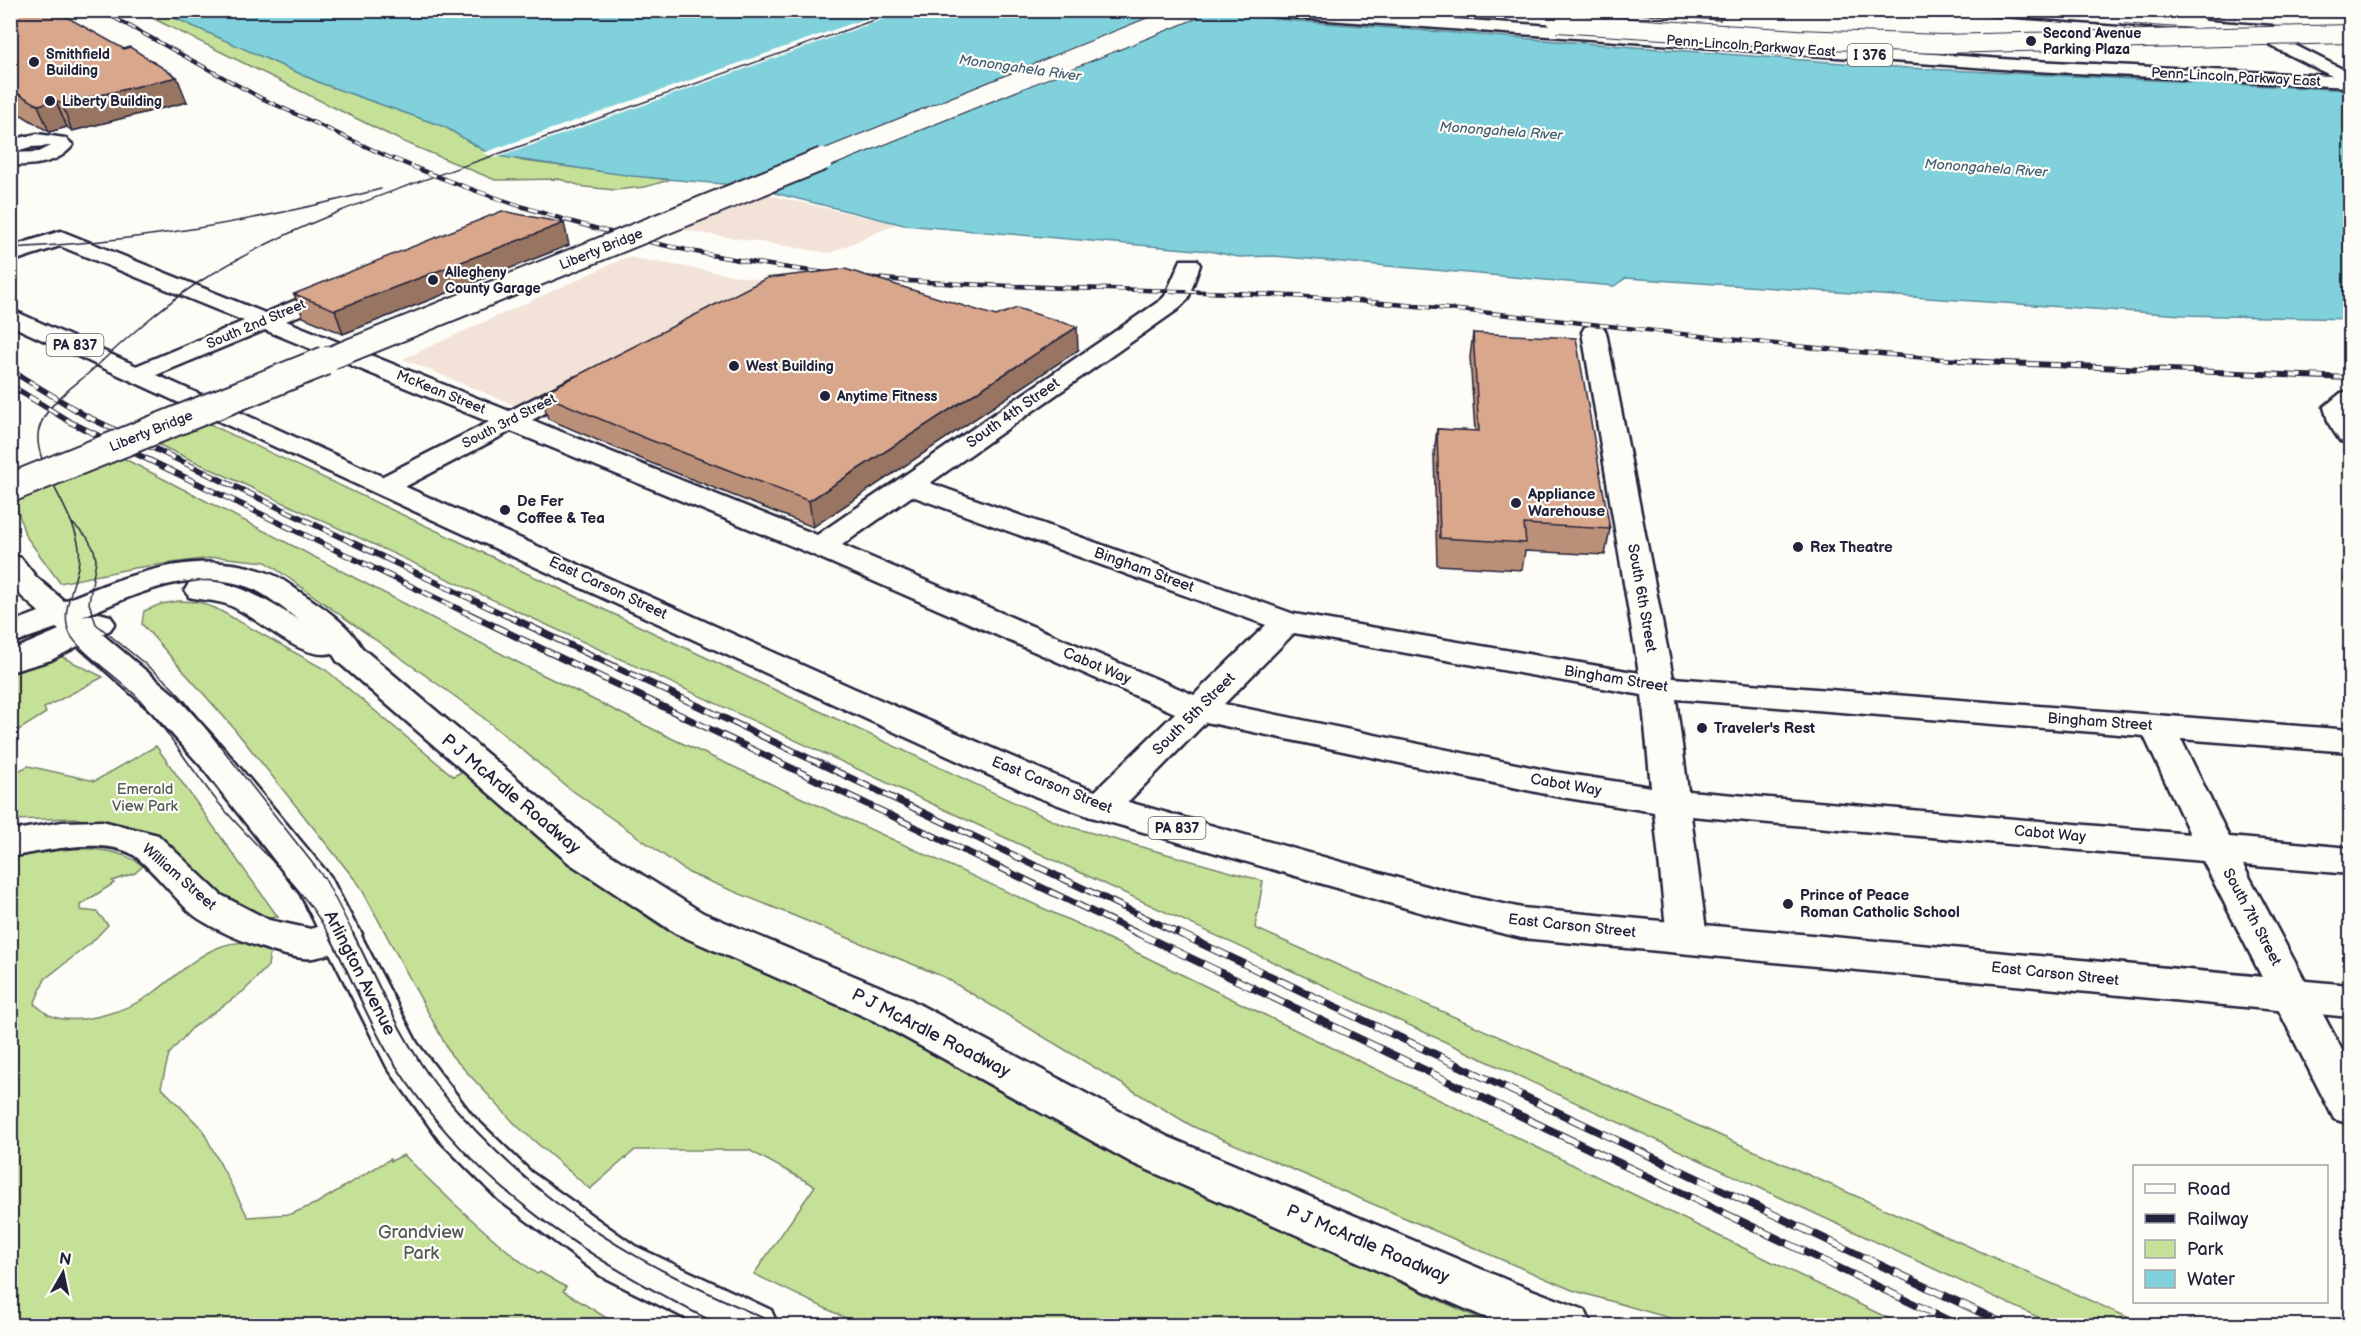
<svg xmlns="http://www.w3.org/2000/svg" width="2361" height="1336" font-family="'Balsamiq Sans',sans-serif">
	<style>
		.built { fill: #f2e2d7 }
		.green { fill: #c5e198; stroke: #74826a; stroke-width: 1.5 }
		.water { fill: #80d1db; stroke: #5a8b9b; stroke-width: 1.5 }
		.pier { fill: #fdfcf7 }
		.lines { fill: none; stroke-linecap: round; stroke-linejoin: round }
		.major-tunnel { stroke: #d1d0d1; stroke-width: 18; stroke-dasharray: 18 9; stroke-linecap: butt }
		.minor-casing { stroke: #22223b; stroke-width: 5 }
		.major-casing { stroke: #22223b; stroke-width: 5 }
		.highway-casing { stroke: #22223b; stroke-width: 5 }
		.minor { fill: #fdfcf7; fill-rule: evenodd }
		.major { fill: #fdfcf7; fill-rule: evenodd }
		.highway { fill: #fdfcf7; fill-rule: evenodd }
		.tram-far1 { stroke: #22223b; stroke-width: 1.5 }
		.tram { stroke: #22223b; stroke-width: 2 }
		.rail-far4-casing { stroke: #22223b; stroke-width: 4 }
		.rail-far3-casing { stroke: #22223b; stroke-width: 4.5 }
		.rail-far2-casing { stroke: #22223b; stroke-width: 6 }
		.rail-far1-casing { stroke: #22223b; stroke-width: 7 }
		.rail-casing { stroke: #22223b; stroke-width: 8 }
		.rail-far4 { stroke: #fdfcf7; stroke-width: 2; stroke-dasharray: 8; stroke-linecap: butt }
		.rail-far3 { stroke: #fdfcf7; stroke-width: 3; stroke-dasharray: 9; stroke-linecap: butt }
		.rail-far2 { stroke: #fdfcf7; stroke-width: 4; stroke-dasharray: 11; stroke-linecap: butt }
		.rail-far1 { stroke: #fdfcf7; stroke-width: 4.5; stroke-dasharray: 14; stroke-linecap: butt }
		.rail { stroke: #fdfcf7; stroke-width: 6; stroke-dasharray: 18; stroke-linecap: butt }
		.highway-bridge-far2-casing { stroke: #22223b; stroke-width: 20; stroke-linecap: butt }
		.highway-bridge-far1-casing { stroke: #22223b; stroke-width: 26; stroke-linecap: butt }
		.highway-bridge-casing { stroke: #22223b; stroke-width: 32; stroke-linecap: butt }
		.highway-bridge-far2 { stroke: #fdfcf7; stroke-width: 18 }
		.highway-bridge-far1 { stroke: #fdfcf7; stroke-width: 22 }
		.highway-bridge { stroke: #fdfcf7; stroke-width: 28 }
		.wall { fill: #bb9078; stroke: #22223b; stroke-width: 1.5 }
		.shaded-wall { fill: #987562; stroke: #22223b; stroke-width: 1.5 }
		.building { fill: #d9a78c; stroke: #22223b; stroke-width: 1.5 }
		.poi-dot { fill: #22223b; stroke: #fdfcf7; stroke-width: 2 }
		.labels { text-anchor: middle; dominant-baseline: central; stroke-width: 4.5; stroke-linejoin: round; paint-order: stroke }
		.far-poi-label { font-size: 14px; font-weight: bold; fill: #22223b; stroke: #fdfcf7; text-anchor: start }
		.far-street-label { font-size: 14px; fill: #22223b; stroke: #fdfcf7 }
		.shield { fill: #fdfcf7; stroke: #646373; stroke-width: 1.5 }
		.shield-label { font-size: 14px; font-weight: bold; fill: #22223b }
		.far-water-label { font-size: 14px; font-style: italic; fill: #435f73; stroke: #fdfcf7 }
		.street-label { font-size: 15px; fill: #22223b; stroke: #fdfcf7 }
		.poi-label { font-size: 15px; font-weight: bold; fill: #22223b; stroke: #fdfcf7; text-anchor: start }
		.park-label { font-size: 15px; fill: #535b57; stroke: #fdfcf7 }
		.near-street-label { font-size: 18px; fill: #22223b; stroke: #fdfcf7 }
		.near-park-label { font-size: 18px; fill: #535b57; stroke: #fdfcf7 }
	</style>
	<rect width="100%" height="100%" fill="#fdfcf7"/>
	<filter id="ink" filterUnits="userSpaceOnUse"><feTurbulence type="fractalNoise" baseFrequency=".0167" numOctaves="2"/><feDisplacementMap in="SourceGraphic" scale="12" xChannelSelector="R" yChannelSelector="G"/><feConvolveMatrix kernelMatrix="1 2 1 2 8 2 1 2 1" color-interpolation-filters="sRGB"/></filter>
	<g filter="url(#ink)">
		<!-- built -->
		<path class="built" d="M 763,194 L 896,224 L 830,253 L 676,229 Z
			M 627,257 L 766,281 L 524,409 L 403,359 Z"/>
		<!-- green -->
		<path class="green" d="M 138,11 L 159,11 L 323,84 L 445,127 L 483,150 L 523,161 L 669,180 L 645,187 L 615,190 L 585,187 L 559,179 L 495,180 L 402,141 Z
			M 205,422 L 1060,824 L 1263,881 L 1255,928 L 2145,1325 L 2055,1325 L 155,443 Z
			M 121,457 L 525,666 L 675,740 L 1082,926 L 1902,1325 L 1694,1325 L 1572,1290 L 1192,1126 L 944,977 L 689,873 L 566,786 L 474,710 L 266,562 L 218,557 L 134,568 L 60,583 L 25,535 L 15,501 Z
			M 179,601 L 199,602 L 217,609 L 326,670 L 453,776 L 462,772 L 563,859 L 666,930 L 863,1015 L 1164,1176 L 1494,1325 L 1407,1325 L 1388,1317 L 1383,1326 L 860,1325 L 754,1274 L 815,1186 L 749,1150 L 635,1150 L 590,1189 L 517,1126 L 451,1055 L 360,886 L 232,726 L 142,624 L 144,611 L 161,604 Z
			M 48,650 L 103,677 L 44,708 L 46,713 L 11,735 L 11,658 Z
			M 156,746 L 278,917 L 250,918 L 128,832 L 75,818 L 11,820 L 10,775 L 28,766 L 95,781 Z
			M 10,848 C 52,854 109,838 143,866 L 135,873 L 112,881 L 114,883 L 80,905 L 80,910 L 97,912 L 108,925 L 92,942 L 45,979 L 34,1004 C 39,1007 44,1012 49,1015 C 77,1028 130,1010 153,993 C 174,978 193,958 217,948 C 235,940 252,942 271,945 L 268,966 L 245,990 L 192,1028 L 169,1054 L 161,1087 L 202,1129 L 248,1217 L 291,1214 L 317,1203 L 390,1159 L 391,1161 L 404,1155 C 447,1198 489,1238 537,1274 L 540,1272 L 566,1287 L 563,1291 L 618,1325 L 11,1325 Z"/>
		<!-- water -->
		<path class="water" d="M 1210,10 L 1285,20 L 1908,68 L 2350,90 L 2350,319 L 2183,315 L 1626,278 L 1614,286 L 1274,256 L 1239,257 L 1209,251 L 904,225 L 746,186 L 632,176 L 503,157 L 483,150 L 445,127 L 323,84 L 159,11 Z"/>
		<!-- pier -->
		<path class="pier" d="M 887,11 L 906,11 L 496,158 L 483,153 Z"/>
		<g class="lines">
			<!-- major-tunnel -->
			<path class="major-tunnel" d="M 2208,10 L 2235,20"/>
			<!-- minor casing -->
			<g class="minor-casing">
				<path id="minor" d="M 37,134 L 65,138 L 73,145 C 59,164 32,166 10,165 L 10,153 L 39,152 L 51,146 L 30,147 L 10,153 L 10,140 Z
					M 61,231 L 265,313 L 332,285 L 348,285 L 352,290 L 348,295 L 286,321 L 509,411 L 574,378 L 583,375 L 592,378 L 596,383 L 592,388 L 532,420 L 817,535 L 1161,300 L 1165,296 L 1181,260 L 1197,260 L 1200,265 L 1188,299 L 1177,310 L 930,483 L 1294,614 L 1639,673 L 1582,332 L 1585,327 L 1594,325 L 1603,327 L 1606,332 L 1673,678 L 2350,730 L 2350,752 L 2181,739 L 2229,837 L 2350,848 L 2350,874 L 2243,865 L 2350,1065 L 2350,1124 L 2334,1119 L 2203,861 L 1691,816 L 1707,938 L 1701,949 L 1687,953 L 1673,949 L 1667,938 L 1654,812 L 1555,796 L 1206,722 L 1114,816 L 1101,819 L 1088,816 L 1083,807 L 1088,798 L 1175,713 L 809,553 L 511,431 L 395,492 L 385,494 L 375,492 L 371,486 L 375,480 L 489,422 L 265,330 L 149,378 L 140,381 L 131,378 L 127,373 L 131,368 L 244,321 L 60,246 L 10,262 L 10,247 ZM 912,496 L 1266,625 L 1194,695 L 842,545 ZM 1294,633 L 1642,695 L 1651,787 L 1555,772 L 1224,704 ZM 1676,699 L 2144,736 L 2190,834 L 1688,791 Z
					M 2350,391 L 2350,443 L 2340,441 L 2329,424 L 2324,407 L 2341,393 Z
					M 102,821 L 158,835 L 221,895 L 269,920 L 311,929 L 342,919 L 356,924 L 362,934 L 356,944 C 342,949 327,956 313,958 C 288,962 209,930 190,912 C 177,900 145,861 132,854 C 100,837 44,851 10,857 L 10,831 L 62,822 Z"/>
			</g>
			<!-- major casing -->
			<g class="major-casing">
				<path id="major" d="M 1982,10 L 2062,10 L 2272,26 L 2280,31 L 2275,35 L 2350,73 L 2350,85 L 2247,34 L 1990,15 Z
					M 10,309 L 853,688 L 1063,779 L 1114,798 L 1451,893 L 1522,908 L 2350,985 L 2350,1017 L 1522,938 L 1451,921 L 1088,816 L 1037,797 L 829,702 L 10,325 Z
					M 10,555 L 21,558 L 36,577 L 64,601 C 129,574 201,546 271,574 C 284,579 294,589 306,596 C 328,611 348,624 362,648 L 595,845 L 703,913 L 907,998 L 1166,1136 L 1514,1283 L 1585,1310 L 1592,1326 L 1506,1326 L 1482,1316 L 1134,1164 L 877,1022 L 675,933 L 569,863 L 337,661 L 332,653 C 298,661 258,615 226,604 C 214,600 201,600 189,597 L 185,590 L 189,583 C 228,574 267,601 299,620 C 283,609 266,593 248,587 C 192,566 133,595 82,617 L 99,613 L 110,616 L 115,623 L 110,630 L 102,634 L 177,697 L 225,750 L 330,876 L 417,1043 L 472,1115 L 531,1172 L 635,1246 L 771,1310 L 778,1326 L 701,1326 L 601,1276 L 499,1200 L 440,1141 L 387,1067 L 300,893 L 201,766 L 153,713 L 78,646 L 51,660 L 10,672 L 10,651 L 59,630 L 56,628 L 10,644 L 10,623 L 39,612 L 10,586 Z"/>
			</g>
			<!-- highway casing -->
			<g class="highway-casing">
				<path id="highway" d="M 1251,10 L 1333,10 L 2016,60 L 2350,77 L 2350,87 L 2016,70 L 1259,15 Z
					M 2063,10 L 2125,10 L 2128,14 C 2122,22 2071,18 2063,10 Z
					M 2321,10 L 2350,10 L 2350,16 L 2329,15 Z"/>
			</g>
			<!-- minor -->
			<use href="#minor" class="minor"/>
			<!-- major -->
			<use href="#major" class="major"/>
			<!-- highway -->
			<use href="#highway" class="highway"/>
			<!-- tram-far1 -->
			<path class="tram-far1" d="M 10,248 C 136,242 259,221 381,189
				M 72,523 L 87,537 L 94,550 L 96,560 L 89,603 L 96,624 L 166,681 L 184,700 L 325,879 L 354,935
				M 329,935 C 301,884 259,850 222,807 C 192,772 170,732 139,699 C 123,681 78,651 70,634 C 57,608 83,575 79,548 C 75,512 30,460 39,429 C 46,404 72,388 91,371 C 125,340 158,309 196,284 C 303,215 430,179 549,136 C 666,94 784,52 902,10"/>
			<!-- tram -->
			<path class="tram" d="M 328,933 C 351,975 367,1020 392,1060 C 473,1188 588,1259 721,1326
				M 353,933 C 379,985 403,1043 439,1089 C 494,1156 561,1213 636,1256 C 682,1283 732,1303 780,1326"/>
			<!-- rail-far4 casing -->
			<g class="rail-far4-casing">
				<path id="rail-far4" d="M 100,10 L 261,98 L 397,161"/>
			</g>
			<!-- rail-far3 casing -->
			<g class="rail-far3-casing">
				<path id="rail-far3" d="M 394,159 C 553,226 723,266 895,280 C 1032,290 1170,288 1307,297 C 1533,313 1757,347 1983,362"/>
			</g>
			<!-- rail-far2 casing -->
			<g class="rail-far2-casing">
				<path id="rail-far2" d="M 1961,361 L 2350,378
					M 10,370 L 86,416 L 507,616
					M 10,385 L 70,422 L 473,616"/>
			</g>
			<!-- rail-far1 casing -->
			<g class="rail-far1-casing">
				<path id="rail-far1" d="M 469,614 L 1141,935
					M 504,614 L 1182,935"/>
			</g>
			<!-- rail casing -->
			<g class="rail-casing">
				<path id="rail" d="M 1138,933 L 1960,1326
					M 1179,933 L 2009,1326"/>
			</g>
			<!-- rail-far4 -->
			<use href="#rail-far4" class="rail-far4"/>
			<!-- rail-far3 -->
			<use href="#rail-far3" class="rail-far3"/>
			<!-- rail-far2 -->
			<use href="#rail-far2" class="rail-far2"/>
			<!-- rail-far1 -->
			<use href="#rail-far1" class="rail-far1"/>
			<!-- rail -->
			<use href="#rail" class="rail"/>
			<!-- highway-bridge-far2 casing -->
			<g class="highway-bridge-far2-casing">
				<path id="highway-bridge-far2" d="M 2120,14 L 2196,19
					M 1557,23 L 1797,39 L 1942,44 L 2350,34
					M 819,161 L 1192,10"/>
			</g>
			<!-- highway-bridge-far1 casing -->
			<g class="highway-bridge-far1-casing">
				<path id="highway-bridge-far1" d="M 321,362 L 823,159"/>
			</g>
			<!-- highway-bridge casing -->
			<g class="highway-bridge-casing">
				<path id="highway-bridge" d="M 10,488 L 325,361"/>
			</g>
			<!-- highway-bridge-far2 -->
			<use href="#highway-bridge-far2" class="highway-bridge-far2"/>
			<!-- highway-bridge-far1 -->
			<use href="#highway-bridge-far1" class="highway-bridge-far1"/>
			<!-- highway-bridge -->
			<use href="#highway-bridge" class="highway-bridge"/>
		</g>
		<!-- wall -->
		<path class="wall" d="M 10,10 L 187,102 L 72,131 L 67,127 L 49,132 L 10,108 Z
			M 1587,10 L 1722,10 L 1720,20 Z
			M 569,245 L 343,334 L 303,317 L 294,294 Z
			M 1473,333 L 1610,529 L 1605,555 L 1525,551 L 1522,570 L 1437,565 L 1434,454 L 1437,429 L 1475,431 L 1470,357 Z
			M 1078,350 L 813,527 L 651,463 L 548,419 L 541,394 Z"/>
		<!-- shaded-wall -->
		<path class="shaded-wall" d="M 177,77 L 187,102 L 72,131 L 62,104 Z
			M 56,101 L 67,127 L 49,132 L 38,105 Z
			M 564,223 L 569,245 L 343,334 L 335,310 Z
			M 1077,327 L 1078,350 L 813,527 L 809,501 Z"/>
		<!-- building -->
		<path class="building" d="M 10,10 L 54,10 L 124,49 L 130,47 L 177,77 L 62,104 L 56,101 L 38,105 L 10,89 Z
			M 502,211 L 564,223 L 335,310 L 294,294 Z
			M 845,269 L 996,316 L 1017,308 L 1077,327 L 809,501 L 645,438 L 541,394 L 767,278 Z
			M 1473,333 L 1576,338 L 1610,529 L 1524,524 L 1526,543 L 1440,538 L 1437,429 L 1479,431 Z"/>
	</g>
	<!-- markers -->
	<g class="poi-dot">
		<circle cx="2031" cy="41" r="6"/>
		<circle cx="34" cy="62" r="6"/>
		<circle cx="50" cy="101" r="6"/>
		<circle cx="433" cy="280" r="6"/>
		<circle cx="734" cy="366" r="6"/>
		<circle cx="825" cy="396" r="6"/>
		<circle cx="1516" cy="503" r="6"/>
		<circle cx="505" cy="510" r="6"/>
		<circle cx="1798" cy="547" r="6"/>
		<circle cx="1702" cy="728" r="6"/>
		<circle cx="1788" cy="904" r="6"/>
	</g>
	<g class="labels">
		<!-- far-poi labels -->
		<g class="far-poi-label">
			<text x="2043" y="33">Second Avenue<tspan x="2043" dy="16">Parking Plaza</tspan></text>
			<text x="46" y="54">Smithfield<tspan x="46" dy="16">Building</tspan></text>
			<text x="62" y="101">Liberty Building</text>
			<text x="445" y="272">Allegheny<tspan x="445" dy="16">County Garage</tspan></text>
			<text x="746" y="366">West Building</text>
			<text x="837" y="396">Anytime Fitness</text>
		</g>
		<!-- far-street labels -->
		<g class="far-street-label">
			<text transform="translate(1751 46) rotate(4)">Penn-Lincoln Parkway East</text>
			<text transform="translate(2236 77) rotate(3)">Penn-Lincoln Parkway East</text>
			<text transform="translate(601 249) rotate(-22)">Liberty Bridge</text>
			<text transform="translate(256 324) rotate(-23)">South 2nd Street</text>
			<text transform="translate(441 392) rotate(22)">McKean Street</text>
			<text transform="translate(509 421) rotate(-27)">South 3rd Street</text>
			<text transform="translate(151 431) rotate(-22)">Liberty Bridge</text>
		</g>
		<!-- shield labels -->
		<g class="shield">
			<rect x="1847.5" y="44" width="45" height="22" rx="4.5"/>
			<rect x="46.5" y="334" width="57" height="22" rx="4.5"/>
			<rect x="1148.5" y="817" width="57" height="22" rx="4.5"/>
		</g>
		<g class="shield-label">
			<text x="1870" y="55">I 376</text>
			<text x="75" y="345">PA 837</text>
			<text x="1177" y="828">PA 837</text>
		</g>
		<!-- far-water labels -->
		<g class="far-water-label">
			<text transform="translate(1020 68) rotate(8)">Monongahela River</text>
			<text transform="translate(1501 131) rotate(4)">Monongahela River</text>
			<text transform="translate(1986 168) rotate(4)">Monongahela River</text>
		</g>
		<!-- street labels -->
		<g class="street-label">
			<text transform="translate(1013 413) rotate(-35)">South 4th Street</text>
			<text transform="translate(1144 570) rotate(20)">Bingham Street</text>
			<text transform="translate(608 588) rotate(25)">East Carson Street</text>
			<text transform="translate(1642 598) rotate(80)">South 6th Street</text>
			<text transform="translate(1097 666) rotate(23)">Cabot Way</text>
			<text transform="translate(1616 679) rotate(9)">Bingham Street</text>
			<text transform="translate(1194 714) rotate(-45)">South 5th Street</text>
			<text transform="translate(2100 722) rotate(4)">Bingham Street</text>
			<text transform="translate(1052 785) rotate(22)">East Carson Street</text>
			<text transform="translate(1566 785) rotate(10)">Cabot Way</text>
			<text transform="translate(2050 834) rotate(5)">Cabot Way</text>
			<text transform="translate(179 877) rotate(41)">William Street</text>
			<text transform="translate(2252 917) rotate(62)">South 7th Street</text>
			<text transform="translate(1572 926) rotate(6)">East Carson Street</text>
			<text transform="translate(2055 974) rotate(6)">East Carson Street</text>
		</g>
		<!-- poi labels -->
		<g class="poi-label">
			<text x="1528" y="494">Appliance<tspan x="1528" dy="17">Warehouse</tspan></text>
			<text x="517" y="501">De Fer<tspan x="517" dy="17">Coffee &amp; Tea</tspan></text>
			<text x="1810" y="547">Rex Theatre</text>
			<text x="1714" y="728">Traveler's Rest</text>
			<text x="1800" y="895">Prince of Peace<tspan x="1800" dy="17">Roman Catholic School</tspan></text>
		</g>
		<!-- park labels -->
		<g class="park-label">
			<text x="145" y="789">Emerald<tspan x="145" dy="17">View Park</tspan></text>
		</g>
		<!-- near-street labels -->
		<g class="near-street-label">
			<text transform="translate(511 794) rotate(40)">P J McArdle Roadway</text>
			<text transform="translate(360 973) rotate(63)">Arlington Avenue</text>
			<text transform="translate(931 1033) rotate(27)">P J McArdle Roadway</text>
			<text transform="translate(1368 1244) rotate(23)">P J McArdle Roadway</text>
		</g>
		<!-- near-park labels -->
		<g class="near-park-label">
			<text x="421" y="1232">Grandview<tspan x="421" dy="21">Park</tspan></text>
		</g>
	</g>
	<!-- margin -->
	<rect width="2361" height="1336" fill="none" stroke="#fdfcf7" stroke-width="36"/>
	<rect x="18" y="18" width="2325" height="1300" fill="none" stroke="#22223b" stroke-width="2" filter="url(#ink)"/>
	<!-- legend -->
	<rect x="2133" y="1165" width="195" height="138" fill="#fdfcf7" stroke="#a5a5ac" stroke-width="1.5"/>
	<rect x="2145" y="1184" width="30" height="9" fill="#fdfcf7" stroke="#a5a5ac" stroke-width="1.5"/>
	<text x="2187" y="1195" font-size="18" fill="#22223b">Road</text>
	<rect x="2145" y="1214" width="30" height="9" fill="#22223b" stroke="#a5a5ac" stroke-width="1.5"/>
	<text x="2187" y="1225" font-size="18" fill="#22223b">Railway</text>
	<rect x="2145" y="1240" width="30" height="18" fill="#c5e198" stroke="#a5a5ac" stroke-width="1.5"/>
	<text x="2187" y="1255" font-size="18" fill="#22223b">Park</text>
	<rect x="2145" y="1270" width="30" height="18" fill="#80d1db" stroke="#a5a5ac" stroke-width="1.5"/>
	<text x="2187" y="1285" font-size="18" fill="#22223b">Water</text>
	<!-- north arrow -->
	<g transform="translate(63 1273) rotate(9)" stroke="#fdfcf7" stroke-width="4.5" paint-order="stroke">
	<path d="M0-4.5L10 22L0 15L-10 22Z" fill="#22223b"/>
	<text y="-9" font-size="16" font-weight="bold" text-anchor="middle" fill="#22223b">N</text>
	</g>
</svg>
